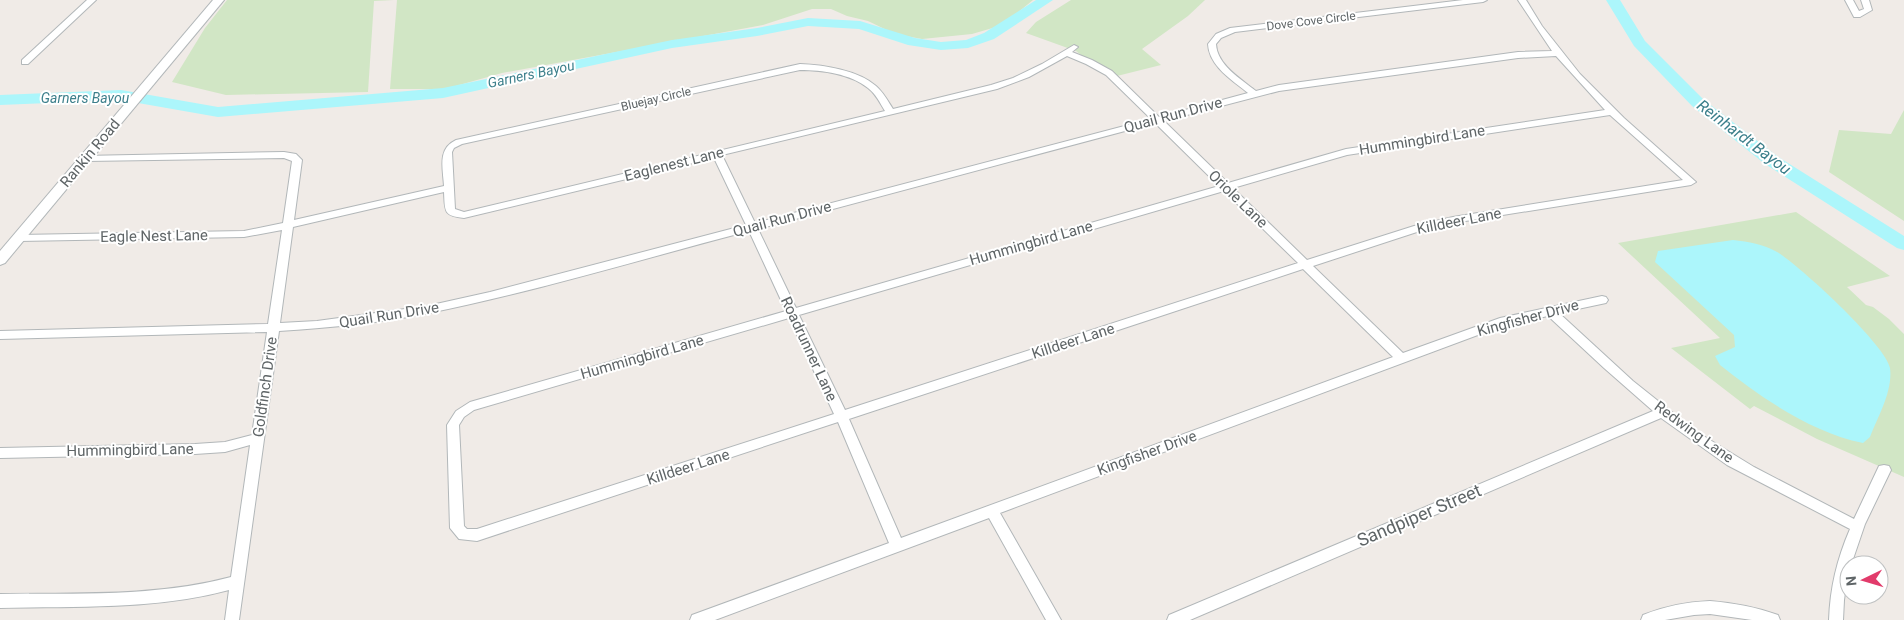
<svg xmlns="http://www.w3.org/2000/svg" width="1904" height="620" font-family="Roboto,sans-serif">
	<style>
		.green { fill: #d1e6c5 }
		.water { fill: #acf6fb }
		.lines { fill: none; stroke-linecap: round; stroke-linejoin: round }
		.river { fill: #acf6fb; fill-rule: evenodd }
		.minor-casing { stroke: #b2b7b9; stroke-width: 2 }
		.tertiary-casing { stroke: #b2b7b9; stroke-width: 2 }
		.minor { fill: #fff; fill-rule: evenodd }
		.tertiary { fill: #fff; fill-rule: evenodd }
		.labels { text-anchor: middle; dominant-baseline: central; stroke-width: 4; stroke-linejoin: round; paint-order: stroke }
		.far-street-label { font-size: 12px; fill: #5f6567; stroke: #fff }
		.far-water-label { font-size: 14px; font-style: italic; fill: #3c7f8b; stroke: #fff }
		.street-label { font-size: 15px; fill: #5f6567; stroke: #fff }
		.water-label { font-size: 16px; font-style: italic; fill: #3c7f8b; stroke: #fff }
		.near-street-label { font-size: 18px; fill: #5f6567; stroke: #fff }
	</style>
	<rect width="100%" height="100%" fill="#f0ebe7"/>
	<!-- green -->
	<path class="green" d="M 227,0 L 394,0 L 374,1 L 368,92 L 226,95 L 172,82 L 205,28 Z
		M 397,0 L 1033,0 L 1010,19 L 996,27 L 972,34 L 922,39 L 895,34 L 868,21 L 847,16 L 831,9 L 812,9 L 763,25 L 502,73 L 445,89 L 390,89 Z
		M 1071,0 L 1205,0 L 1188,16 L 1142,49 L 1161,65 L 1117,76 L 1108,68 L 1081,55 L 1076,51 L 1026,33 L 1036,22 Z
		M 1904,110 L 1904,221 L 1829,172 L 1839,130 L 1891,134 Z
		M 1796,212 L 1890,276 L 1847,287 L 1866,305 L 1873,307 L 1889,319 L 1904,334 L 1904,477 L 1817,439 L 1754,406 L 1750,409 L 1671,348 L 1720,338 L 1618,243 Z"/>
	<!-- water -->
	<path class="water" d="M 1733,240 C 1749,242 1763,244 1777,252 C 1799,265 1886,345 1890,368 C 1893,391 1878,416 1870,437 L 1863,443 C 1811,432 1761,398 1720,365 L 1715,356 L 1735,347 L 1734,335 L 1655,262 L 1658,251 Z"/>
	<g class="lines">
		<!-- river -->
		<path class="river" d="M 1036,0 L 1053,0 L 994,39 L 968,48 L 941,50 L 908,45 L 859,29 L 808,26 L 757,36 L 672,48 L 443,98 L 218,117 L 121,100 L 0,105 L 0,95 L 121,90 L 218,107 L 443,88 L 672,40 L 757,28 L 808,18 L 860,21 L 915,38 L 941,42 L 966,40 L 984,33 Z
			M 1606,0 L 1620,0 L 1645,41 L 1704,100 L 1777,156 L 1904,236 L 1904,250 L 1897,248 L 1765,164 L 1692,106 L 1634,46 Z"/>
		<!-- minor casing -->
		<g class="minor-casing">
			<path id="minor" d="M 87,0 L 96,0 L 28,64 L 22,64 L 22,60 Z
				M 1463,0 L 1487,0 L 1483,2 L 1235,32 L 1221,38 L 1216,44 C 1217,65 1241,79 1256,91 L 1279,85 L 1518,52 L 1552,51 L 1518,0 L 1526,0 L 1542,26 L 1580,74 L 1624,118 L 1696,182 L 1691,185 L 1453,223 L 1420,231 L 1313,266 L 1403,353 L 1500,318 L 1602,296 L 1606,297 L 1608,300 L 1606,303 L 1559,313 L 1633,381 L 1697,432 L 1754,467 L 1854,519 L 1879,466 L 1884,465 L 1889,466 L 1891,470 L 1865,524 L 1851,565 L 1849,565 L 1844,600 L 1843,620 L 1829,620 C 1830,588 1837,559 1850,529 L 1727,465 L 1661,418 L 1190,620 L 1167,620 L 1169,615 L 1653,411 L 1604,368 L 1548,316 L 1502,326 L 1000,513 L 1061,620 L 1046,620 L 989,518 L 715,620 L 690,620 L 692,615 L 889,543 L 838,422 L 477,541 L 459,539 L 450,528 L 447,425 L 456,411 L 470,402 L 786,311 L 749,231 C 642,259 537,291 429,313 C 381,323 328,328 279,331 L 239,620 L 225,620 L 229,590 C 155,610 76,606 0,608 L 0,594 C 77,593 156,597 231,577 L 250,445 L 225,452 L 195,454 L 0,458 L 0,448 L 195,444 L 225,442 L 252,435 L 267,332 L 0,339 L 0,331 L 268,324 L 282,230 L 244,237 L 19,241 L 14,238 L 19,235 L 244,231 L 283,223 L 292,161 L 284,158 L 86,161 L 83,160 L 83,156 L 284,152 L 296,154 L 302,160 L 294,220 L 444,186 C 443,168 437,149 456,140 L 800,64 C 824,65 858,70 876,86 C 883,92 888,101 893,109 L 991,85 L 1013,78 L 1042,64 L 1074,45 L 1078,47 L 1072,52 L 1092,60 L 1112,71 L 1159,117 L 1248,93 C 1232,80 1209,66 1208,44 L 1216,34 L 1230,28 ZM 1067,56 L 1086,64 L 1106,75 L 1151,119 L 755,223 L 722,155 L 997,89 L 1029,77 ZM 1556,56 L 1605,110 L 1346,149 L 1228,183 L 1164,121 L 1279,91 L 1518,58 ZM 800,70 C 822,70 851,74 868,88 C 876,94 880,103 885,111 L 464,212 L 455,209 L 452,152 L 454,148 L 462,144 ZM 1610,115 L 1683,180 L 1453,217 L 1414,226 L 1307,260 L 1233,188 L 1347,155 ZM 1155,123 L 1219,186 L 796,308 L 758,229 ZM 714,158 L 746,225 L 490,292 L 427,306 L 317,321 L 280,323 L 293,227 L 444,192 C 445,211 443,216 464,218 ZM 1224,191 L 1298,263 L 845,410 L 799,315 ZM 1303,269 L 1393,357 L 901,538 L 849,419 ZM 789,318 L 834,414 L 477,529 L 467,529 L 464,526 L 459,425 L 464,417 L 474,410 Z
				M 1845,0 L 1853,0 L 1859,11 L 1864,9 L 1861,0 L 1869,0 L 1872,10 L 1860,17 L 1854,17 Z
				M 1710,601 C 1734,603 1756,607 1778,615 L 1780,620 L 1752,620 L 1710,614 L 1694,615 L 1665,620 L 1641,620 L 1643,615 C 1665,606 1686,602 1710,601 Z"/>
		</g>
		<!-- tertiary casing -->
		<g class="tertiary-casing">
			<path id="tertiary" d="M 213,0 L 224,0 L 5,263 L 0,265 L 0,251 Z"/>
		</g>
		<!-- minor -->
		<use href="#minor" class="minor"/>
		<!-- tertiary -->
		<use href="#tertiary" class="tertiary"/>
	</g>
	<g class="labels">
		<!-- far-street labels -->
		<g class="far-street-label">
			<text transform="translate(1311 21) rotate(-7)">Dove Cove Circle</text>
			<text transform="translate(656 99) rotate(-13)">Bluejay Circle</text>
		</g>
		<!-- far-water labels -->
		<g class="far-water-label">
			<text transform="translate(531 74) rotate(-12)">Garners Bayou</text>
			<text x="85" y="98">Garners Bayou</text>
		</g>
		<!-- street labels -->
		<g class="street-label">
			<text transform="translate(1173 115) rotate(-15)">Quail Run Drive</text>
			<text transform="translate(1422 140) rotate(-9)">Hummingbird Lane</text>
			<text transform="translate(90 153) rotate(-50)">Rankin Road</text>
			<text transform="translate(674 164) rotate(-14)">Eaglenest Lane</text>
			<text transform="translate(1238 199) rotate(44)">Oriole Lane</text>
			<text transform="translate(782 219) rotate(-15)">Quail Run Drive</text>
			<text transform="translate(1459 221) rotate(-11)">Killdeer Lane</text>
			<text transform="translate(154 236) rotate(-1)">Eagle Nest Lane</text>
			<text transform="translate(1031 243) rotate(-16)">Hummingbird Lane</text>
			<text transform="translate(389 315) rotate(-9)">Quail Run Drive</text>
			<text transform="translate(1528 318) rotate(-15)">Kingfisher Drive</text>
			<text transform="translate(1073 341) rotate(-18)">Killdeer Lane</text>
			<text transform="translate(809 349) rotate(65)">Roadrunner Lane</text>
			<text transform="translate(642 357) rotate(-16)">Hummingbird Lane</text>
			<text transform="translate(265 387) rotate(-82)">Goldfinch Drive</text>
			<text transform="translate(1694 432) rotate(36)">Redwing Lane</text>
			<text transform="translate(130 450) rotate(-1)">Hummingbird Lane</text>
			<text transform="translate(1147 453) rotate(-20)">Kingfisher Drive</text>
			<text transform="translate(688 467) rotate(-18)">Killdeer Lane</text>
		</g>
		<!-- water labels -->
		<g class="water-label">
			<text transform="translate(1744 137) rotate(37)">Reinhardt Bayou</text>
		</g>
		<!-- near-street labels -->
		<g class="near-street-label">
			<text transform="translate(1419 515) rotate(-23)">Sandpiper Street</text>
		</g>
	</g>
	<!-- north arrow -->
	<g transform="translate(1864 580) rotate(265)"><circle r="24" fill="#ffffff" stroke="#bfc1c2"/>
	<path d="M0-4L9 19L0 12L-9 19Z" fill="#e23b6b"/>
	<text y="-8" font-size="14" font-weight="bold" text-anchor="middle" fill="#5f6567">N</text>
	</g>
</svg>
